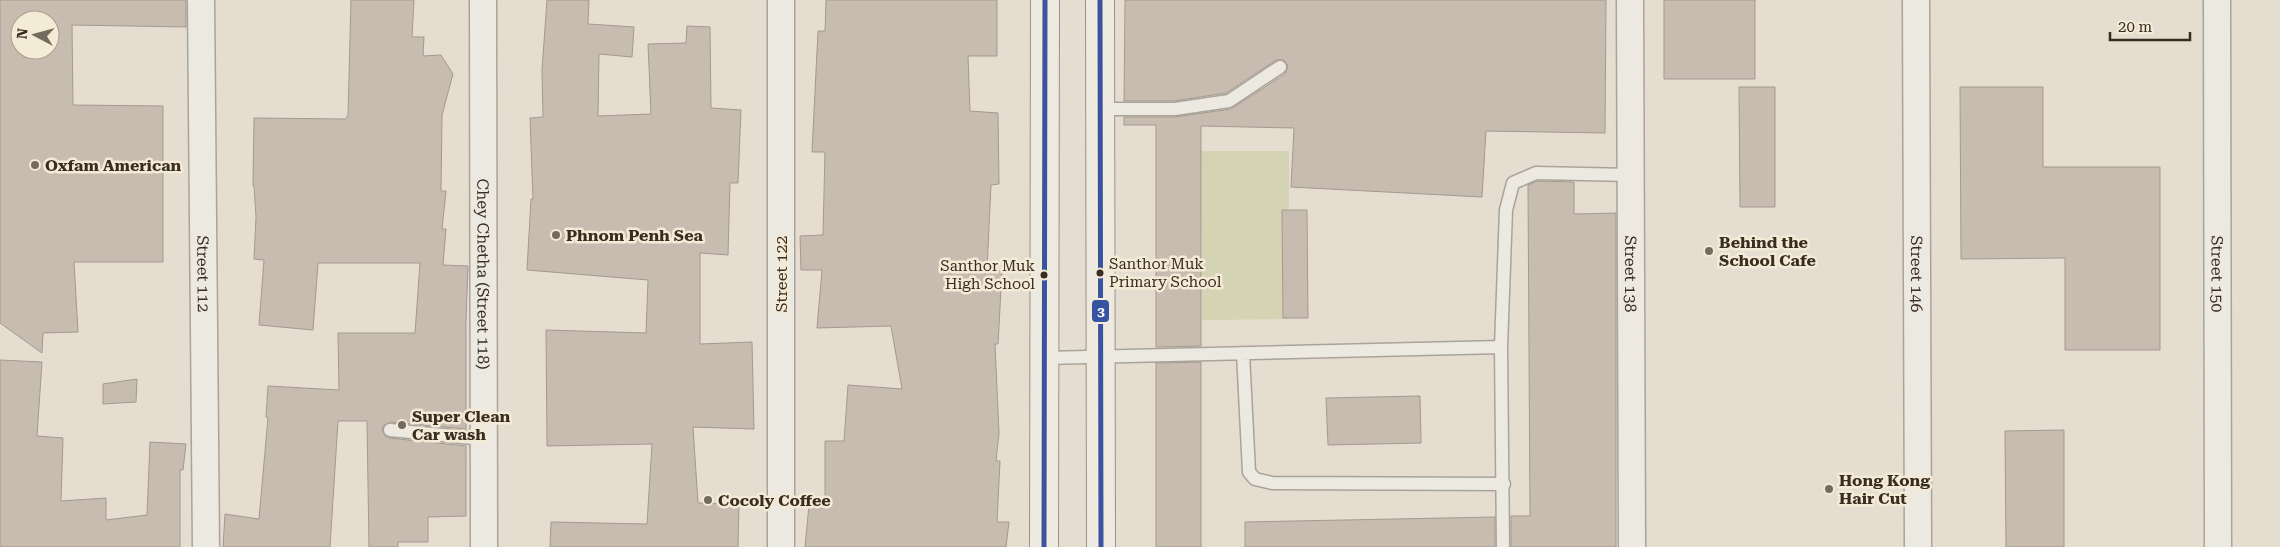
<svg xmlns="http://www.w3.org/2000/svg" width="2280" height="547" font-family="'Roboto Serif',serif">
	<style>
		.green { fill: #d4d3b3 }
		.building { fill: #c8bcb1; stroke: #a5998f; fill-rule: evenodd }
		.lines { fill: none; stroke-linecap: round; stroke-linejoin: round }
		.lane-casing { stroke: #aaa399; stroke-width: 15 }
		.street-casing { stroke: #aaa399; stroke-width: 29 }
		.secondary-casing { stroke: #9a9288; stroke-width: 30 }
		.lane { stroke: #ece9e1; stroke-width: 12 }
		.street { stroke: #ece9e1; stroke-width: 26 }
		.secondary { stroke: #ece9e1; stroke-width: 28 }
		.bus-1-casing { stroke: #f4ebd7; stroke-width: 9 }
		.bus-1 { stroke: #3853a4; stroke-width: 5 }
		.poi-dot { fill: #756a5e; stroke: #f4ebd7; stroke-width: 2 }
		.bus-dot { fill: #392c21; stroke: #f4ebd7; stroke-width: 2 }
		.labels { text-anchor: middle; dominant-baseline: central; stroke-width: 5; stroke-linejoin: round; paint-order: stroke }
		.bus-label { font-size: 15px; fill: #392c21; stroke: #f4ebd7; text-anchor: start }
		.poi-label { font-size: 16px; font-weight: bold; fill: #392c21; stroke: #f4ebd7; text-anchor: start }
		.street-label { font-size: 16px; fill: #392c21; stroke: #f4ebd7 }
		.line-badge { stroke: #f4ebd7; stroke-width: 2 }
		.badge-label { font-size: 14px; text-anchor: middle; font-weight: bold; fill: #fff }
	</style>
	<rect width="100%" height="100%" fill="#e4ddd0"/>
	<!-- green -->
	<path class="green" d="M 1201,151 L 1289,151 L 1289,319 L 1202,320 Z"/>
	<!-- building -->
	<path class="building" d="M 0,0 L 186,0 L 186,27 L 72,25 L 73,105 L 163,106 L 163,262 L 74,262 L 78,332 L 43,333 L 42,353 L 0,323 ZM 20,20 L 50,20 L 50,50 L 20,50 Z
		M 351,0 L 414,0 L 412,37 L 424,37 L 423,56 L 441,55 L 453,74 L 442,115 L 441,191 L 446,191 L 442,229 L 446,229 L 443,265 L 468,266 L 466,322 L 466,429 L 391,422 L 384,425 L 382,430 L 385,436 L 389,438 L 466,446 L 466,516 L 428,517 L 428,542 L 398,542 L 398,547 L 369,547 L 367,421 L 338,421 L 330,547 L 223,547 L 225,514 L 259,519 L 268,418 L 266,417 L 268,386 L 339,390 L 338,333 L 415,333 L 420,263 L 318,263 L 313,330 L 259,325 L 264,260 L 254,259 L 256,217 L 254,186 L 253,186 L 254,118 L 346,119 L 348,115 Z
		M 547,0 L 589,0 L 588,24 L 634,27 L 632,57 L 599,54 L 598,116 L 651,114 L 648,44 L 686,43 L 687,26 L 710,27 L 711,108 L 741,110 L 738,183 L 730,183 L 728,255 L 700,253 L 700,344 L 752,342 L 754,429 L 693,427 L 698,503 L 739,504 L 738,547 L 550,547 L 551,522 L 647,524 L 652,444 L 547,446 L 546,330 L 646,333 L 648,280 L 527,270 L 531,199 L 533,199 L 530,118 L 543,117 L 542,70 Z
		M 826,0 L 997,0 L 997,56 L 968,56 L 970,111 L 998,113 L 999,184 L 991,185 L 987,270 L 1002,271 L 998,344 L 995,344 L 999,433 L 996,461 L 1000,461 L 997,522 L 1009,522 L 1006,547 L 805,547 L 809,505 L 825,506 L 825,441 L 844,441 L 848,385 L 902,389 L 891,326 L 817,328 L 822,270 L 801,270 L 800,236 L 823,235 L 825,152 L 812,152 L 818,31 L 825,31 Z
		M 1125,0 L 1606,0 L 1605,133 L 1486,131 L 1482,197 L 1291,187 L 1294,128 L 1201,126 L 1201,346 L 1156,347 L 1156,125 L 1124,125 L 1124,117 L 1175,117 L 1231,109 L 1285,74 L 1288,66 L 1284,60 L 1276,60 L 1226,93 L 1174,101 L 1124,101 Z
		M 1664,0 L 1755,0 L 1755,79 L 1664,79 Z
		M 1739,87 L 1775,87 L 1775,207 L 1740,207 Z
		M 1960,87 L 2043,87 L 2043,167 L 2160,167 L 2160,350 L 2065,350 L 2065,258 L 1961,259 Z
		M 1537,181 L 1574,182 L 1574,214 L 1616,213 L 1616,547 L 1511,547 L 1511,516 L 1530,516 L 1528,185 Z
		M 1282,210 L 1307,210 L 1308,318 L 1283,318 Z
		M 0,360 L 42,362 L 37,436 L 63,438 L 61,501 L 106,498 L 106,520 L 147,515 L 150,442 L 186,444 L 183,470 L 180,470 L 180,547 L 0,547 Z
		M 1201,362 L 1201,547 L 1156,547 L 1156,363 Z
		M 137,379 L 136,402 L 103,404 L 103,384 Z
		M 1420,396 L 1421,443 L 1328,445 L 1326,398 Z
		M 2064,430 L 2064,547 L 2006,547 L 2005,431 Z
		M 1495,517 L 1495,547 L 1245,547 L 1245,522 Z"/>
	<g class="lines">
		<!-- lane casing -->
		<g class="lane-casing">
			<path id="lane" d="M 1100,109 L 1175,109 L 1229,101 L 1280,67
				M 1243,353 L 1249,472 L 1255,479 L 1272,483 L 1504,484
				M 1045,358 L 1501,347
				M 390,430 L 483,439
				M 1503,547 L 1501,347 L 1506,210 L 1513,183 L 1536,173 L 1631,175"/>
		</g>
		<!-- street casing -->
		<g class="street-casing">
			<g id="street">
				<path id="s1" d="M 201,0 L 206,547"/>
				<path id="s2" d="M 483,0 L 484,547"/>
				<path id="s3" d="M 1630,0 L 1632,547"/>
				<path id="s4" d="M 1916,0 L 1918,547"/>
				<path id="s5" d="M 2217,0 L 2218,547"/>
				<path d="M 781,547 L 781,0"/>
			</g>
		</g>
		<!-- secondary casing -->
		<g class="secondary-casing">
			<path id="secondary" d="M 1100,0 L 1101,547
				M 1044,547 L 1045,0"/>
		</g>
		<!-- lane -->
		<use href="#lane" class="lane"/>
		<!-- street -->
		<use href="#street" class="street"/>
		<!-- secondary -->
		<use href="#secondary" class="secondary"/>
		<!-- bus-1 casing -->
		<g class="bus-1-casing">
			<path id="bus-1" d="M 1100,0 L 1101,547
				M 1044,547 L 1045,0"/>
		</g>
		<!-- bus-1 -->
		<use href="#bus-1" class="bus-1"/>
	</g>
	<!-- markers -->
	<g class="poi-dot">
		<circle cx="35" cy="165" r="5"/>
		<circle cx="556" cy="235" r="5"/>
		<circle cx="1709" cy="251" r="5"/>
		<circle cx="402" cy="425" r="5"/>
		<circle cx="1829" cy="489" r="5"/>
		<circle cx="708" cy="500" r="5"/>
	</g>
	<g class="bus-dot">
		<circle cx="1100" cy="273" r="4.5"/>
		<circle cx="1044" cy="275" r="4.5"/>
	</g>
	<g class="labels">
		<!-- bus labels -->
		<g class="bus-label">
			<text x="1109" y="264">Santhor Muk<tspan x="1109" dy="18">Primary School</tspan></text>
			<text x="1035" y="266" text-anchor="end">Santhor Muk<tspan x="1035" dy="18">High School</tspan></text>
		</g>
		<!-- poi labels -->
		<g class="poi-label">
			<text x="45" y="165">Oxfam American</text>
			<text x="566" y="235">Phnom Penh Sea</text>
			<text x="1719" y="242">Behind the<tspan x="1719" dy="18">School Cafe</tspan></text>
			<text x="412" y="416">Super Clean<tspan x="412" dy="18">Car wash</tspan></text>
			<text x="1839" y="480">Hong Kong<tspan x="1839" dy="18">Hair Cut</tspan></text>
			<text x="718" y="500">Cocoly Coffee</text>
		</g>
		<!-- street labels -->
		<g class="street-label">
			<text stroke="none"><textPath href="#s3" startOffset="274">Street 138</textPath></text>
			<text stroke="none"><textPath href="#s1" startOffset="274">Street 112</textPath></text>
			<text stroke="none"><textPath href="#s2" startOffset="274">Chey Chetha (Street 118)</textPath></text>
			<text transform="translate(781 274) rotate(-90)">Street 122</text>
			<text stroke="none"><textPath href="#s4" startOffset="274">Street 146</textPath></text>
			<text stroke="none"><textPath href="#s5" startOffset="274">Street 150</textPath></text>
		</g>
	</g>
	<rect class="line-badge" x="1091" y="299" width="19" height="24" rx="5" fill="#3853a4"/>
	<g class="badge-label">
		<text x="1101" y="316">3</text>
	</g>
	<!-- north arrow -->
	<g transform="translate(35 35) rotate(276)"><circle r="24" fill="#f4ebd7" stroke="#a99f8e"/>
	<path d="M0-4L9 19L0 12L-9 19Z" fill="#756a5e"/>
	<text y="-8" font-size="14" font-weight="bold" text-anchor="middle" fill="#392c21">N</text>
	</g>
	<!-- scale -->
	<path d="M2110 32v8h80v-8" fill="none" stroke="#392c21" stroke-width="2.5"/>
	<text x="2118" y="32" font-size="15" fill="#392c21" stroke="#f4ebd7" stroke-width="4" paint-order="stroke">20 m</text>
</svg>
